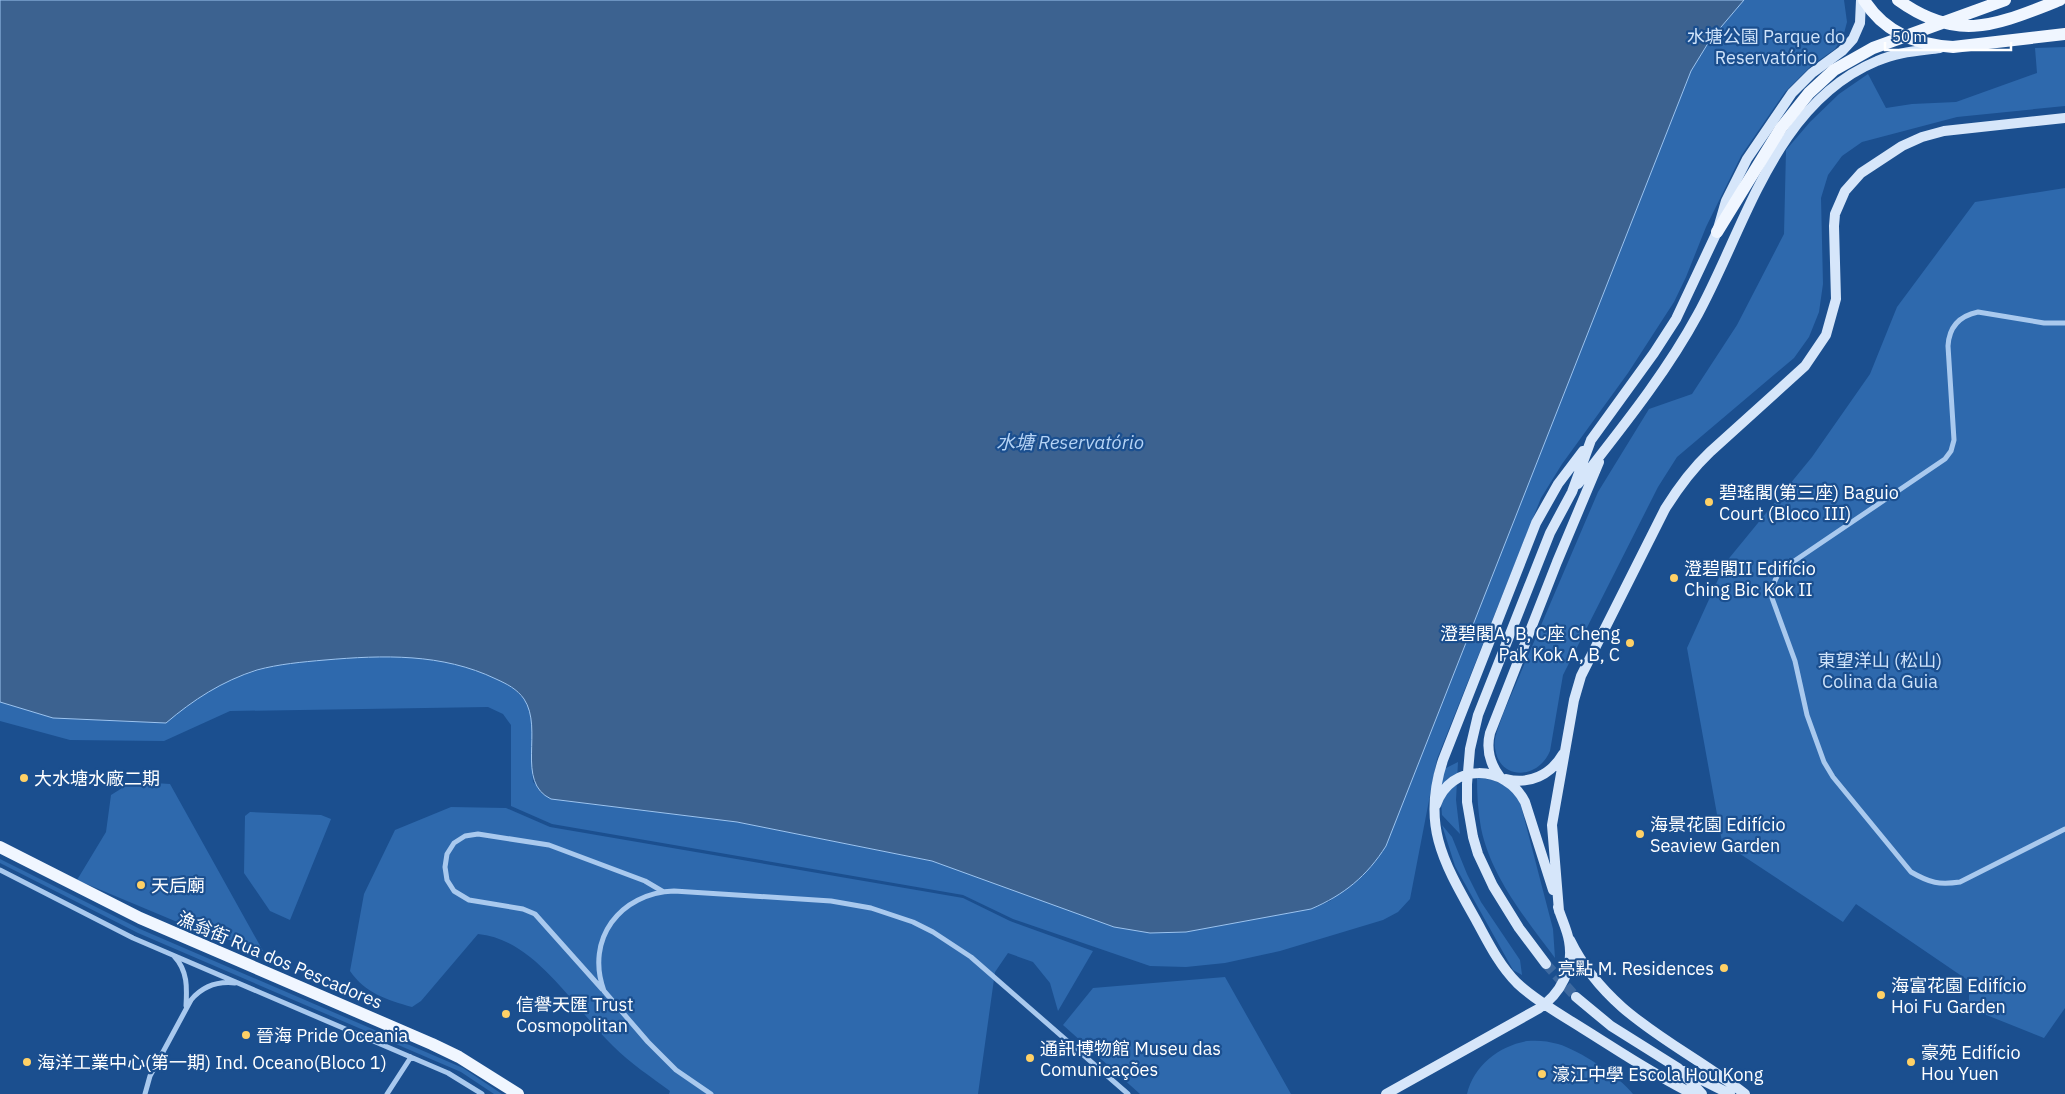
<svg xmlns="http://www.w3.org/2000/svg" width="2065" height="1094" font-family="'IBM Plex Sans','Noto Sans SC',sans-serif">
	<style>
		.green { fill: #2e69ad }
		.water { fill: #3c6290; stroke: #9cc4f0 }
		.lines { fill: none; stroke-linecap: round; stroke-linejoin: round }
		.secondary-tunnel { stroke: #3d69a0; stroke-width: 10; stroke-dasharray: 10 5; stroke-linecap: butt }
		.street { stroke: #a9c9ee; stroke-width: 5 }
		.secondary { stroke: #d6e6fa; stroke-width: 10 }
		.primary { stroke: #f0f6ff; stroke-width: 12 }
		.poi-dot { fill: #ffd166; stroke: #1b4f8f; stroke-width: 2 }
		.labels { text-anchor: middle; dominant-baseline: central; stroke-width: 4.5; stroke-linejoin: round; paint-order: stroke }
		.park-label { font-size: 18px; fill: #cfe3fa; stroke: #1b4f8f }
		.poi-label { font-size: 18px; fill: #fff; stroke: #1b4f8f; text-anchor: start }
		.street-label { font-size: 18px; fill: #fff; stroke: #1b4f8f }
		.water-label { font-size: 19px; font-style: italic; fill: #b5d3f5; stroke: #1b4f8f }
	</style>
	<rect width="100%" height="100%" fill="#1b4f8f"/>
	<!-- green -->
	<path class="green" d="M 1744,0 L 1844,0 L 1847,22 L 1843,37 L 1835,49 L 1811,66 L 1785,92 L 1741,156 L 1706,227 L 1686,277 L 1674,302 L 1628,373 L 1562,464 L 1541,498 L 1437,759 L 1410,899 L 1398,912 L 1383,920 L 1280,951 L 1225,963 L 1186,967 L 1150,966 L 1013,919 L 963,895 L 552,824 L 511,806 L 511,725 L 503,714 L 488,707 L 230,711 L 164,741 L 70,740 L 0,721 L 0,702 L 53,718 L 165,723 C 193,700 221,681 256,671 C 278,664 301,662 324,660 C 381,655 441,652 494,678 C 505,683 514,688 522,697 C 541,720 529,755 533,782 L 551,799 L 737,822 L 933,861 L 1114,927 L 1150,933 L 1186,932 L 1311,909 L 1330,901 L 1386,846 L 1691,71 L 1710,40 Z
		M 2065,47 L 2065,106 L 1957,117 L 1862,142 L 1842,156 L 1828,175 L 1821,198 L 1823,284 L 1819,312 L 1809,337 L 1794,358 L 1677,457 L 1658,487 L 1563,675 L 1550,751 C 1538,780 1499,781 1495,748 C 1493,737 1500,725 1503,714 L 1598,492 L 1649,409 L 1692,394 L 1737,325 L 1784,234 L 1786,150 L 1810,122 L 1839,94 L 1868,74 L 1886,108 L 1912,104 L 1956,102 L 2037,73 L 2035,48 Z
		M 2065,188 L 2065,1008 L 2044,1038 L 1969,1008 L 1969,981 L 1856,904 L 1843,922 L 1722,842 L 1687,648 L 1726,562 L 1812,457 L 1870,374 L 1897,307 L 1975,202 Z
		M 1458,762 L 1456,800 L 1460,834 L 1442,815 L 1440,787 L 1444,769 Z
		M 1477,778 C 1497,779 1509,785 1520,802 L 1553,929 L 1555,958 C 1526,919 1491,877 1481,828 C 1478,812 1477,795 1477,778 Z
		M 154,783 L 170,784 L 263,951 L 182,924 L 77,880 L 106,832 L 111,795 L 127,785 Z
		M 451,807 L 506,808 L 550,827 L 963,898 L 1010,921 L 1093,951 L 1058,1011 L 1050,983 L 1033,962 L 1008,953 L 995,972 L 978,1094 L 669,1094 L 670,1091 C 651,1077 630,1063 613,1046 C 575,1009 535,939 478,934 L 421,1001 L 412,1007 C 387,1000 365,993 350,971 L 364,894 L 395,830 Z
		M 250,812 L 321,815 L 331,819 L 290,920 L 270,911 L 244,873 L 245,816 Z
		M 1442,825 L 1452,837 L 1467,874 L 1481,902 L 1520,960 L 1522,975 L 1513,970 L 1455,866 Z
		M 0,859 L 140,929 L 463,1068 L 502,1094 L 494,1094 L 461,1072 L 138,933 L 0,863 Z
		M 1225,977 L 1291,1094 L 1140,1094 L 1063,1025 L 1093,988 Z
		M 1527,1041 C 1538,1040 1548,1041 1558,1044 C 1579,1050 1620,1077 1633,1094 L 1467,1094 C 1474,1065 1499,1046 1527,1041 Z"/>
	<!-- water -->
	<path class="water" d="M 0,0 L 1744,0 L 1710,40 L 1691,71 L 1386,846 C 1367,876 1344,895 1311,909 L 1186,932 L 1150,933 L 1114,927 L 932,861 L 737,822 L 551,799 C 515,782 544,729 524,699 C 517,689 507,684 496,679 C 442,653 383,655 325,660 C 302,662 279,664 257,670 C 222,681 193,700 166,723 L 53,718 L 0,702 Z"/>
	<g class="lines">
		<!-- secondary-tunnel -->
		<path class="secondary-tunnel" d="M 1546,964 L 1576,997"/>
		<!-- street -->
		<path class="street" d="M 2065,323 L 2044,323 L 1978,312 C 1959,316 1949,327 1948,346 L 1954,440 L 1951,451 L 1945,459 L 1781,570 C 1774,580 1772,587 1772,598 L 1795,661 L 1807,715 L 1824,762 L 1833,777 L 1911,872 C 1930,883 1939,885 1960,882 L 2065,829
			M 0,870 L 133,938 L 448,1073 L 482,1094
			M 174,956 C 188,971 187,988 186,1006
			M 602,989 L 535,914 L 523,909 L 469,900 L 454,891 L 447,880 L 445,867 L 447,854 L 454,843 L 465,836 L 478,834 L 549,845 L 645,881 L 662,891
			M 145,1094 L 150,1076 L 191,1000 C 202,987 217,981 235,983
			M 387,1094 L 411,1057
			M 711,1094 L 676,1070 L 648,1042 L 604,991 C 585,939 620,893 674,891 L 831,901 L 871,908 L 913,922 L 933,932 L 971,957 L 1128,1094"/>
		<!-- secondary -->
		<path class="secondary" d="M 1583,451 L 1558,484 L 1536,523 L 1443,760 C 1421,826 1444,863 1476,920 C 1488,942 1499,965 1517,983 C 1536,1001 1560,1014 1582,1028 C 1619,1051 1654,1075 1693,1094
			M 1578,484 C 1620,430 1665,375 1698,314 C 1746,226 1775,103 1877,61 C 1897,52 1918,51 1940,48
			M 1500,777 C 1490,764 1486,749 1490,733 L 1557,562 L 1599,462
			M 1506,779 C 1529,785 1551,775 1563,754
			M 1436,805 C 1450,762 1506,764 1525,802 L 1553,890
			M 1559,911 L 1552,825 L 1574,700 L 1581,676 L 1665,509 C 1678,488 1692,469 1710,452 L 1805,366 L 1826,335 L 1836,299 L 1834,226 L 1835,214 L 1845,191 L 1861,173 L 1902,146 L 1922,137 L 1944,131 L 2065,118
			M 1570,940 C 1608,1018 1681,1044 1745,1094
			M 1546,964 L 1519,928 L 1493,886 L 1478,854 L 1473,837 L 1467,802 L 1467,784 L 1470,749 L 1478,715 L 1550,533 L 1572,492 L 1591,440 L 1654,353 L 1676,319 L 1717,232 L 1726,201 L 1747,159 L 1792,93 L 1812,73 L 1842,51 L 1853,39 L 1860,23 L 1861,0
			M 1576,997 L 1611,1026 L 1678,1068 L 1702,1094
			M 1684,1071 L 1730,1094
			M 1386,1094 L 1538,1009 C 1561,994 1574,968 1569,941 C 1567,929 1561,918 1558,907"/>
		<!-- primary -->
		<path class="primary" d="M 1864,0 C 1884,32 1917,45 1953,47 L 2065,34
			M 1898,0 C 1959,44 1998,24 2060,0
			M 1717,232 L 1781,128 L 1809,93 L 1834,70 L 1873,48 L 2005,0
			M 0,847 L 140,918 L 432,1044 L 459,1057 L 518,1094"/>
	</g>
	<!-- markers -->
	<g class="poi-dot">
		<circle cx="1709" cy="502" r="5"/>
		<circle cx="1674" cy="578" r="5"/>
		<circle cx="1630" cy="643" r="5"/>
		<circle cx="24" cy="778" r="5"/>
		<circle cx="1640" cy="834" r="5"/>
		<circle cx="141" cy="885" r="5"/>
		<circle cx="1724" cy="968" r="5"/>
		<circle cx="1881" cy="995" r="5"/>
		<circle cx="506" cy="1014" r="5"/>
		<circle cx="246" cy="1035" r="5"/>
		<circle cx="1030" cy="1058" r="5"/>
		<circle cx="27" cy="1062" r="5"/>
		<circle cx="1911" cy="1062" r="5"/>
		<circle cx="1542" cy="1074" r="5"/>
	</g>
	<g class="labels">
		<!-- park labels -->
		<g class="park-label">
			<text x="1766" y="36">水塘公園 Parque do<tspan x="1766" dy="21">Reservatório</tspan></text>
			<text x="1880" y="660">東望洋山 (松山)<tspan x="1880" dy="21">Colina da Guia</tspan></text>
		</g>
		<!-- poi labels -->
		<g class="poi-label">
			<text x="1719" y="492">碧瑤閣(第三座) Baguio<tspan x="1719" dy="21">Court (Bloco III)</tspan></text>
			<text x="1684" y="568">澄碧閣II Edifício<tspan x="1684" dy="21">Ching Bic Kok II</tspan></text>
			<text x="1620" y="633" text-anchor="end">澄碧閣A, B, C座 Cheng<tspan x="1620" dy="21">Pak Kok A, B, C</tspan></text>
			<text x="34" y="778">大水塘水廠二期</text>
			<text x="1650" y="824">海景花園 Edifício<tspan x="1650" dy="21">Seaview Garden</tspan></text>
			<text x="151" y="885">天后廟</text>
			<text x="1714" y="968" text-anchor="end">亮點 M. Residences</text>
			<text x="1891" y="985">海富花園 Edifício<tspan x="1891" dy="21">Hoi Fu Garden</tspan></text>
			<text x="516" y="1004">信譽天匯 Trust<tspan x="516" dy="21">Cosmopolitan</tspan></text>
			<text x="256" y="1035">晉海 Pride Oceania</text>
			<text x="1040" y="1048">通訊博物館 Museu das<tspan x="1040" dy="21">Comunicações</tspan></text>
			<text x="1921" y="1052">豪苑 Edifício<tspan x="1921" dy="21">Hou Yuen</tspan></text>
			<text x="37" y="1062">海洋工業中心(第一期) Ind. Oceano(Bloco 1)</text>
			<text x="1552" y="1074">濠江中學 Escola Hou Kong</text>
		</g>
		<!-- street labels -->
		<g class="street-label">
			<text transform="translate(280 960) rotate(23)">漁翁街 Rua dos Pescadores</text>
		</g>
		<!-- water labels -->
		<g class="water-label">
			<text x="1070" y="442">水塘 Reservatório</text>
		</g>
	</g>
	<!-- scale -->
	<path d="M1885 42v8h126v-8" fill="none" stroke="#ffffff" stroke-width="2.5"/>
	<text x="1892" y="42" font-size="15" fill="#ffffff" stroke="#1b4f8f" stroke-width="4" paint-order="stroke">50 m</text>
</svg>
